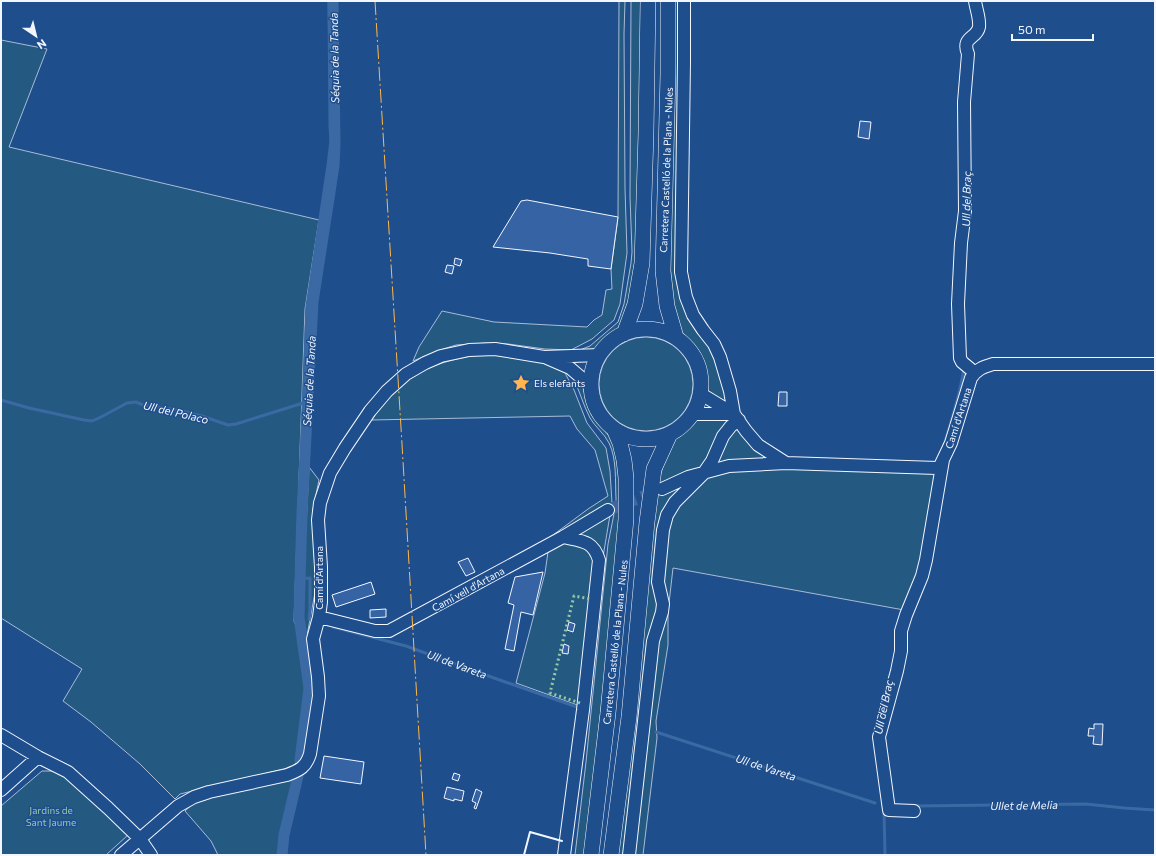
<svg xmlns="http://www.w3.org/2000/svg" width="1156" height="856" font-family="Commissioner,sans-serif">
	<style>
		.green { fill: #245a82; stroke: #a8bbd7 }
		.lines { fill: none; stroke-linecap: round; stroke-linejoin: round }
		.stream { stroke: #3b69a3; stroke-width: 3 }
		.canal { stroke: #3b69a3; stroke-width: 11 }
		.building { fill: #3563a3; stroke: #f2f6ff }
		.minor-tunnel { stroke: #3f679d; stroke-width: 12; stroke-dasharray: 12 6; stroke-linecap: butt }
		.minor-casing { stroke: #f2f6ff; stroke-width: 14 }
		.major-casing { stroke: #f2f6ff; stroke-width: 16 }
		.minor { stroke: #1f4e8c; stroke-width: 12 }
		.major { stroke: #1f4e8c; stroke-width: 15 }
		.hedge { stroke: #97c8a6; stroke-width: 3; stroke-dasharray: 2 3; stroke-linecap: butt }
		.wall { stroke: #f2f6ff; stroke-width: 2 }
		.power { stroke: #ffb74d; stroke-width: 1; stroke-dasharray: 14 3 2 3; stroke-linecap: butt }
		.labels { text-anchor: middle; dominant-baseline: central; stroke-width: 3; stroke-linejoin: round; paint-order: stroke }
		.street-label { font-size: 10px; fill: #f2f6ff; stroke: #1f4e8c }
		.poi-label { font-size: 10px; fill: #f2f6ff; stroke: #1f4e8c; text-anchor: start }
		.park-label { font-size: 10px; fill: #97c8a6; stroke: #1f4e8c }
		.water-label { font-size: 11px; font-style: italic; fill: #f2f6ff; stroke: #1f4e8c }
	</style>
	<rect width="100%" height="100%" fill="#1f4e8c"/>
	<!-- green -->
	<path class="green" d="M 619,1 L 625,1 L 624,34 L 625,188 L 627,253 L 620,304 L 614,320 L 592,339 L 571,350 L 545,349 L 508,344 L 486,343 L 456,345 L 440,350 L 413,361 L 419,347 L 442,311 L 494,322 L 587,327 L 594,320 L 602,315 L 606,290 L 612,289 L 611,269 L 618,217 Z
		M 631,1 L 642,1 L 637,242 L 631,296 L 619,328 L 604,339 L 596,348 L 590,351 L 577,351 L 590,346 L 618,322 L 624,304 L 631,263 L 632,252 L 630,197 Z
		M 675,1 L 683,1 L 679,272 L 711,345 L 730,407 L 708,395 L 707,372 L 697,350 L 682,332 L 671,298 L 670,238 Z
		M 1,40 L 47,49 L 9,147 L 319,220 L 305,309 L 294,621 L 297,628 L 305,683 L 305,697 L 296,766 L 180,794 L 175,799 L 140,764 L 91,722 L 63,701 L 82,669 L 1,618 Z
		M599 384a47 47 0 1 1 94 0a47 47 0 1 1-94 0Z
		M 477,355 L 498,355 L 542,361 L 566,370 L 566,375 L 574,390 L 587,423 L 606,448 L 610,471 L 612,503 L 603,557 L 580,706 L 516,683 L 545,573 L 548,552 L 529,561 L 419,622 L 404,629 L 396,620 L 545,541 L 588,509 L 608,496 L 595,450 L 577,429 L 570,416 L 371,420 C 403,377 424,364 477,355 Z
		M 573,378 L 580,381 L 583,388 L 589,409 L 600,425 L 613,441 L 621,483 L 617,564 L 585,855 L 575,855 L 586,762 L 608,544 L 616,504 L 616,499 C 615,481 617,459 609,443 C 604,433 595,427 590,418 C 583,405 580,391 573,378 Z
		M 725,416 L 775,461 L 728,468 L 939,470 L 924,562 L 904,610 L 673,568 L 668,612 L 668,645 L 656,721 L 657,738 L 643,855 L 617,855 L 658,483 L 667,453 L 676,438 L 688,430 L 698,419 Z
		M 309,467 L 319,480 L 313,509 L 316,587 L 306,641 L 303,619 L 304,566 Z
		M 42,771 L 54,771 L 67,775 L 128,835 L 106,855 L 1,855 L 1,806 Z
		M 294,776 L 280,840 L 278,855 L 218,855 L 211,841 L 185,811 L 196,801 Z"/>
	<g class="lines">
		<!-- stream -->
		<path class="stream" d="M 1,400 L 29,408 L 84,420 L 92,421 L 101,417 L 127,403 L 136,402 L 143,405 L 178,410 L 202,416 L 228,425 L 236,424 L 303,403 L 307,403
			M 943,448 C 951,422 960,395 964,368
			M 301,579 L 310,578 L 310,609 L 309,619
			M 300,621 L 296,621 L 295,620 L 307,306 L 328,165 L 331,140 L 330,127 L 329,1
			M 333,627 L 406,646 L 494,678 L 580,708
			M 656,732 L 875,803
			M 915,806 L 1086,804 L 1124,808 L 1155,810
			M 884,812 L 885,855"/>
		<!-- canal -->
		<path class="canal" d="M 300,760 L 309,688 L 299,617 L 302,513 L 313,302 L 334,166 L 335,144 L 333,1
			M 282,855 L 284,835 L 298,776"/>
	</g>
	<!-- building -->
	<path class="building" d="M 860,121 L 871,122 L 869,139 L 858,137 Z
		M 527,200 L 618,217 L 611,269 L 588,266 L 588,259 L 550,253 L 493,247 L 521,201 Z
		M 455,258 L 462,260 L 460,266 L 454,264 Z
		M 447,265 L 454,266 L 452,274 L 445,272 Z
		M 779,392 L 787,392 L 787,406 L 778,406 Z
		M 468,558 L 475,572 L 466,576 L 458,562 Z
		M 543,572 L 533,615 L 521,612 L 514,651 L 505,649 L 514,605 L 508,603 L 515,577 Z
		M 371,582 L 375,594 L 336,607 L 332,595 Z
		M 386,609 L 386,617 L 370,618 L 370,610 Z
		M 569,622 L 575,624 L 573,632 L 567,630 Z
		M 564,644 L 569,646 L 568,654 L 562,653 Z
		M 1094,724 L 1103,724 L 1102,745 L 1093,744 L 1094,736 L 1088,736 L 1089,728 L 1094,729 Z
		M 324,756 L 364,762 L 361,784 L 320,778 Z
		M 454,773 L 460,775 L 458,781 L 452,779 Z
		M 447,787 L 464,791 L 462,801 L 454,799 L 454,801 L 444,798 Z
		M 476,789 L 482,792 L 476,809 L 474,808 L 476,803 L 472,801 Z"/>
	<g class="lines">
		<!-- minor-tunnel -->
		<path class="minor-tunnel" d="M 608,510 L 657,491"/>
		<!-- minor casing -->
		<g class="minor-casing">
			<path id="minor" d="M 684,1 L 684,62 L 681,272 L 686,297 L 693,315 L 703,330 L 714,344 L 720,357 L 730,391 L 734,414
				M 547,358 L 570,368 L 591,386
				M 974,372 L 962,362 L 960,358 L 958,304 L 961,243 L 965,211 L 964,102 L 968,54 C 961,36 977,39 979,27 C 980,18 976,9 975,1
				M 701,394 L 734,414 L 746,431 L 758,445 L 786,463 L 937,468 L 940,466 L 951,443 L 971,378 C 977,369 983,367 993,364 L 1155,364
				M 693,414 L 733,414
				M 662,489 L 688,477 L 729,466 L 786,463
				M 563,537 C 581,541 593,540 599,560 L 583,710 L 564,855
				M 319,617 L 375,631 L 389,631 L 563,537 L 608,510
				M 1,735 L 38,757 L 68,772 L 108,808 L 140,839 L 151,855
				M 1,790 L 38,757
				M 914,811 L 889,810 L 879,737 L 897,671 L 901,651 L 901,631 L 906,615 L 922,576 L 926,560 L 943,460
				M 121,855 L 178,806 L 194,797 L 209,792 L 287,775 C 300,770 306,767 310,754 L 319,696 L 318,677 L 313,639 L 319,617 L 321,602 L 321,567 L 318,520 L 320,503 L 330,473 L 345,448 L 370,411 L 387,391 L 406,374 L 425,363 L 441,356 L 469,350 L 495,349 L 544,357 L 600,355
				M 629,855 L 653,641 L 662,612 L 663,604 L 658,582 L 663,530 L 667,515 L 675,502 L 703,474 L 712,461 L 723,436 L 731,426 L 739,420"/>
		</g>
		<!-- major casing -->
		<g class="major-casing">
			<path id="major" d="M 668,1 L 668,74 L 663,271 L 667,306 L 676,337
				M591 384a55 55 0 1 1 110 0a55 55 0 1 1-110 0Z
				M 624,334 L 635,304 L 642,263 L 646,133 L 648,1
				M 591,855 L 608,713 L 626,519 L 626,478 L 624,460 L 620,443 L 614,429
				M 611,855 L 629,717 L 647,522 L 654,469 L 670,434"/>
		</g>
		<!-- minor -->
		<use href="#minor" class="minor"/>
		<!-- major -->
		<use href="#major" class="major"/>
		<!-- hedge -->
		<path class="hedge" d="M 580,703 L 550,693 L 574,596 L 591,599"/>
		<!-- wall -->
		<path class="wall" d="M 524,855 L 530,832 L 562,841"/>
		<!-- power -->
		<path class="power" d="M 375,1 L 402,444 L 426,855"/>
	</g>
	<!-- icons -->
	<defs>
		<g id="sight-bare" transform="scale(1.38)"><path d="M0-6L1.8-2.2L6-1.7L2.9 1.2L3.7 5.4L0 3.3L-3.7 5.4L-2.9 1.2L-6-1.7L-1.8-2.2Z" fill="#ffb74d" stroke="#1f4e8c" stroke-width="2.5" paint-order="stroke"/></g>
	</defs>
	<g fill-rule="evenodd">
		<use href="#sight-bare" x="521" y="383"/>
	</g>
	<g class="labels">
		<!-- street labels -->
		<g class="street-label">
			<text transform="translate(666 170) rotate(-88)">Carretera Castelló de la Plana - Nules</text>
			<text transform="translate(958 418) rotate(-72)">Camí d'Artana</text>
			<text transform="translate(319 578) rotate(-90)">Camí d'Artana</text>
			<text transform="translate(468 589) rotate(-29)">Camí vell d'Artana</text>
			<text transform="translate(615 642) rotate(-84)">Carretera Castelló de la Plana - Nules</text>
		</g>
		<!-- poi labels -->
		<g class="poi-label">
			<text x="534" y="383">Els elefants</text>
		</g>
		<!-- park labels -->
		<g class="park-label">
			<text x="51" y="810">Jardins de<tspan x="51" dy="12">Sant Jaume</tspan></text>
		</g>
		<!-- water labels -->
		<g class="water-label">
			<text transform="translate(334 58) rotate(-91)">Séquia de la Tanda</text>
			<text transform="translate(966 199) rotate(-89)">Ull del Braç</text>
			<text transform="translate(309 381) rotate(-87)">Séquia de la Tanda</text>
			<text transform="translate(176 412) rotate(13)">Ull del Polaco</text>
			<text transform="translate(457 664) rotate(20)">Ull de Vareta</text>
			<text transform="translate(883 707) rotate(-78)">Ull del Braç</text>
			<text transform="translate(766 767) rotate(18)">Ull de Vareta</text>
			<text transform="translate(1024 805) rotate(-1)">Ullet de Melia</text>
		</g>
	</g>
	<!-- border -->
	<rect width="1156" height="856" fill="none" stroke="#f2f6ff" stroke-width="4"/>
	<!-- north arrow -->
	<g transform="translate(36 36) rotate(145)" stroke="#1f4e8c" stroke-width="3" paint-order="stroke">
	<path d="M0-3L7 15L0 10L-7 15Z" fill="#f2f6ff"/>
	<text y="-6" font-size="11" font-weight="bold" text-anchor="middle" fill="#f2f6ff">N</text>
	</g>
	<!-- scale -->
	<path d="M1012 34v6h81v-6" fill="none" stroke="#f2f6ff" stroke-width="2"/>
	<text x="1018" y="34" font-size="12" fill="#f2f6ff" stroke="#1f4e8c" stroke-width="3" paint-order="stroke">50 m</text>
</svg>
